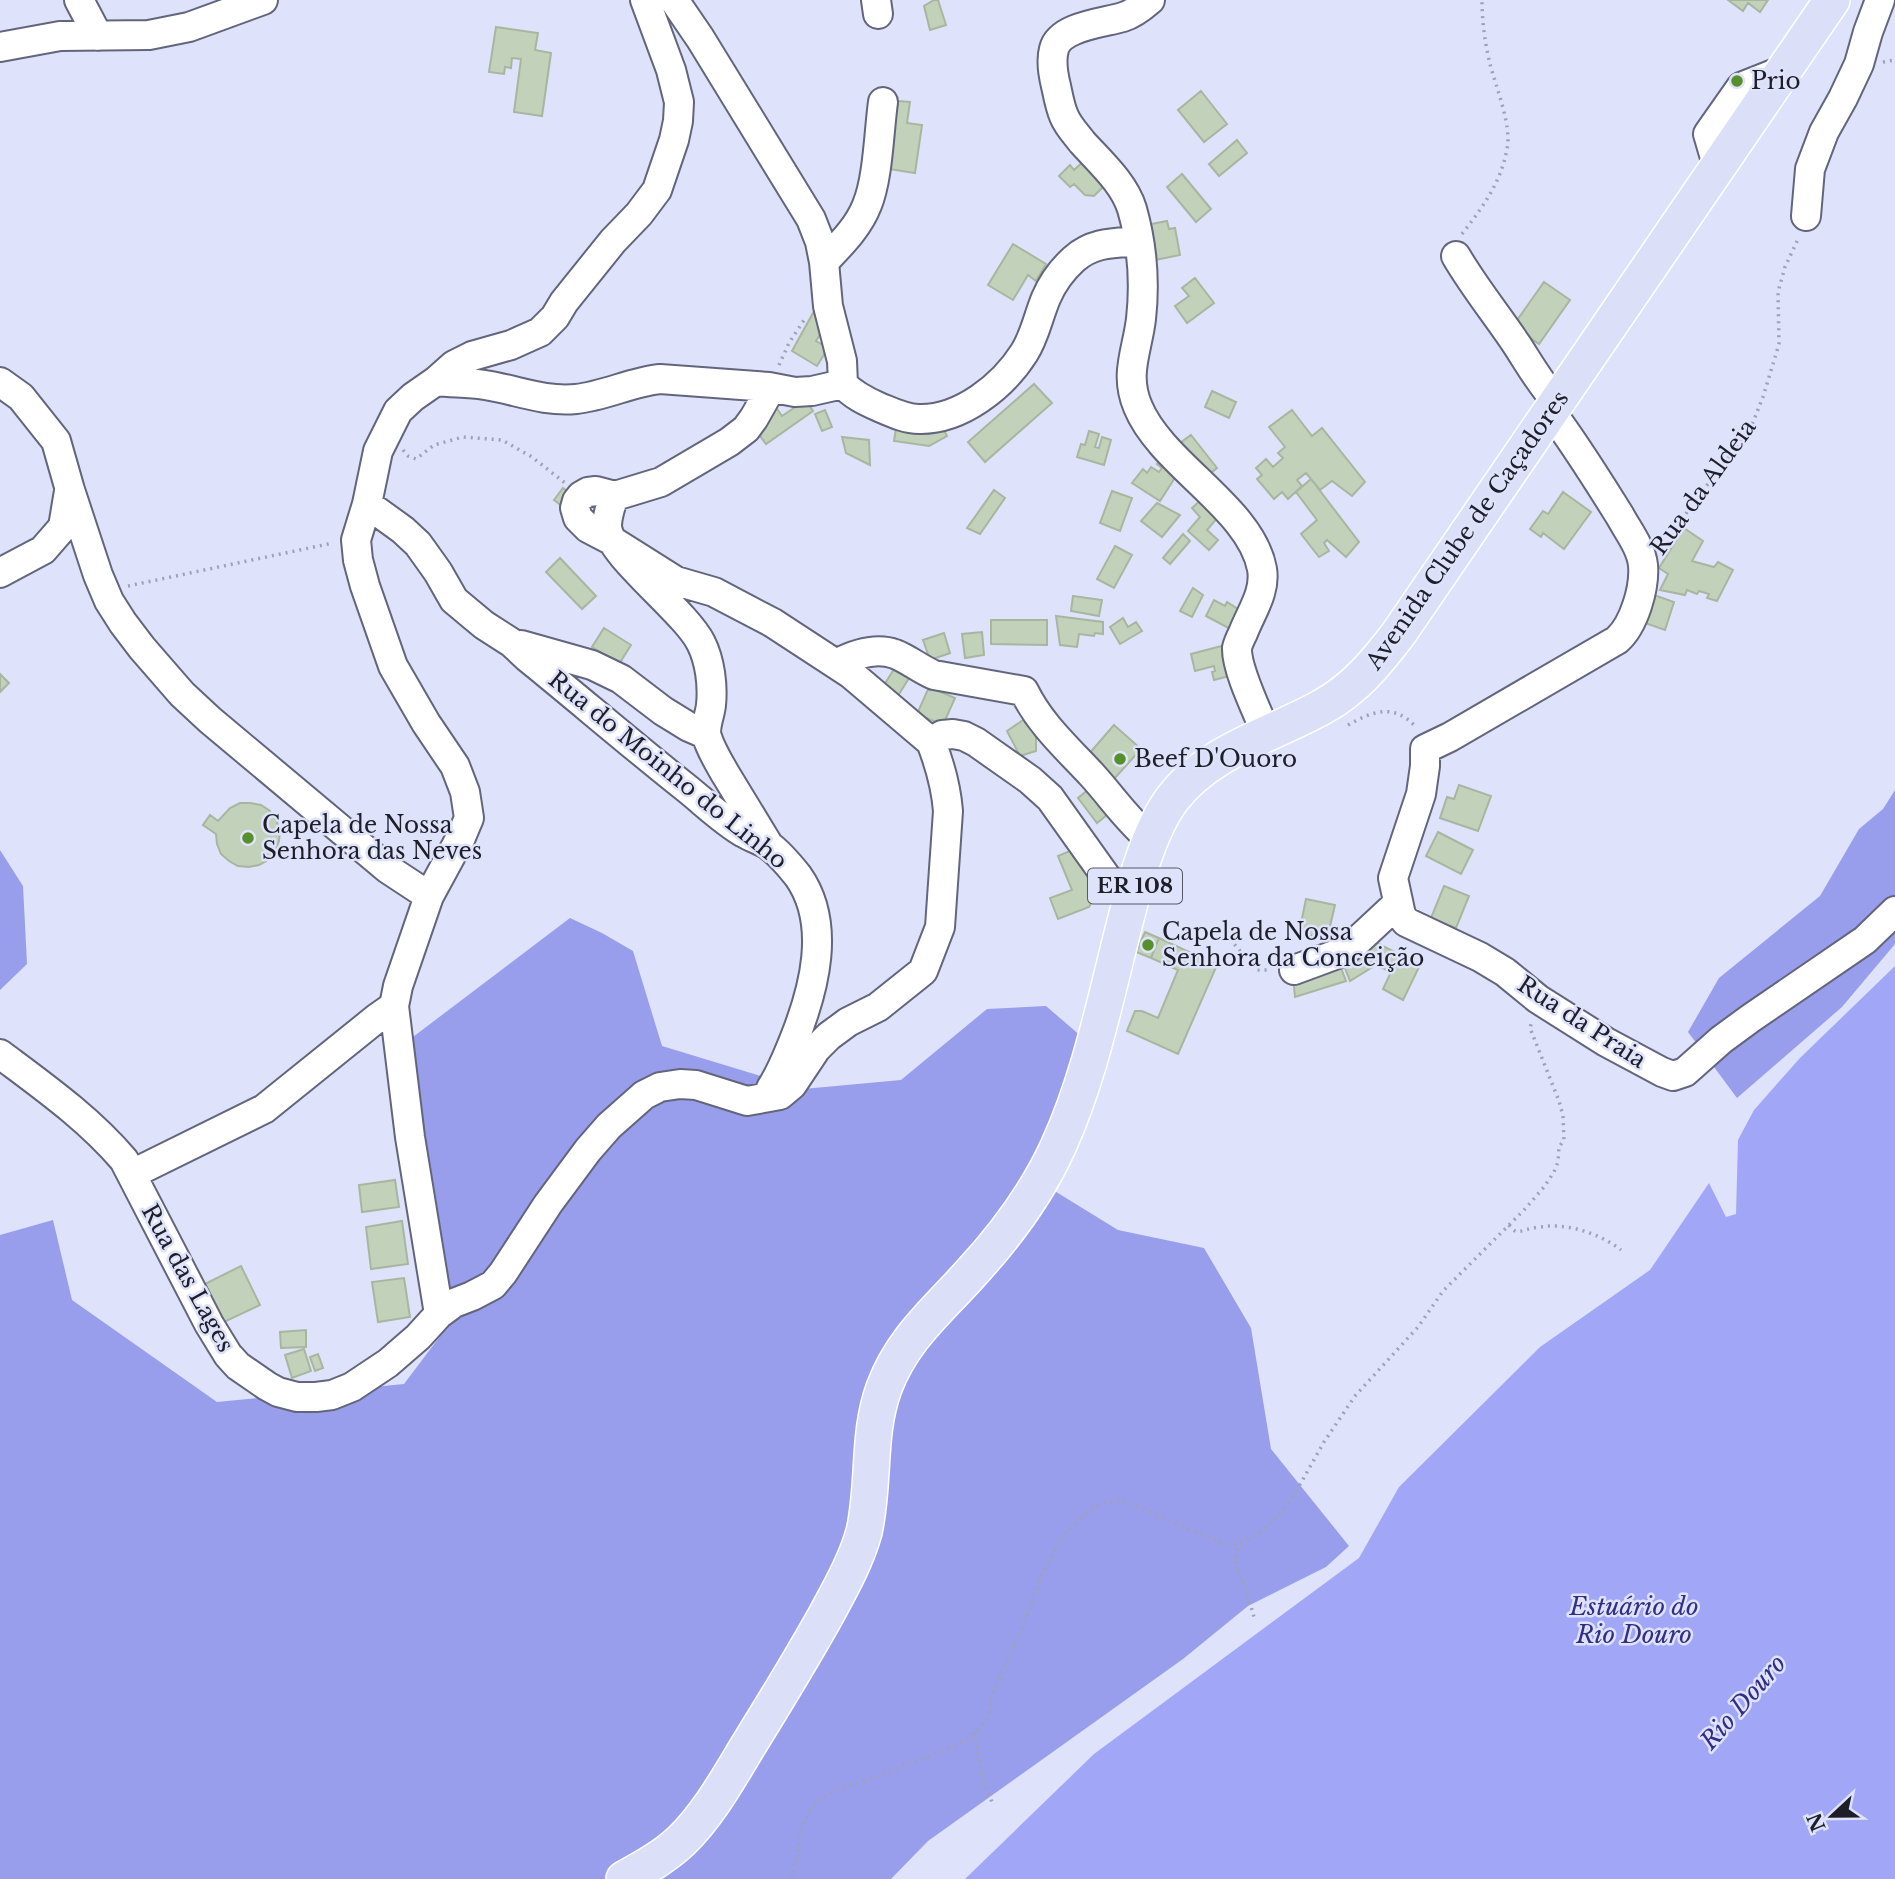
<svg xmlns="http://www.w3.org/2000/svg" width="1895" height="1879" font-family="'Libre Baskerville',serif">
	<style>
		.forest { fill: #989eeb }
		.water { fill: #a1a7f6 }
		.building { fill: #c2d1ba; stroke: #a8b6a0; stroke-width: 2 }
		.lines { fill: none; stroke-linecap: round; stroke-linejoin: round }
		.minor-casing { stroke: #62657b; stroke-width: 32 }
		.major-casing { stroke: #fff; stroke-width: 38 }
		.path { stroke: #9fa2b5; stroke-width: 3.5; stroke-dasharray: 2 5; stroke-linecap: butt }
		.minor { stroke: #fff; stroke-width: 28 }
		.major { stroke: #dbdff8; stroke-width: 35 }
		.poi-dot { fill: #578f2a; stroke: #dee2fb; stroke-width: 2.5 }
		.labels { text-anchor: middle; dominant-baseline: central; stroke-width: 5; stroke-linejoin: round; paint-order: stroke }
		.shield { fill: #dee2fb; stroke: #575967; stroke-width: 2 }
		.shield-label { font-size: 21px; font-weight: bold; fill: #1d1e27 }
		.poi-label { font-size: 23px; fill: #1d1e27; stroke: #dee2fb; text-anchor: start }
		.street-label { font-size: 23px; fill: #1d1e27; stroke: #dee2fb }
		.water-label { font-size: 24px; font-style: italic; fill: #332d86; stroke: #dee2fb }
	</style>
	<rect width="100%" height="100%" fill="#dee2fb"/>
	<!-- forest -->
	<path class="forest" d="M 1895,790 L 1895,944 L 1842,1007 L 1737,1098 L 1688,1032 L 1719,978 L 1820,896 L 1859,829 L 1883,809 Z
		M 0,850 L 23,886 L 27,964 L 0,990 Z
		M 570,918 L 602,933 L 633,951 L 662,1046 L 803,1089 L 901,1080 L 987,1009 L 1046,1006 L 1082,1037 L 1097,1044 L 1027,1174 L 1118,1230 L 1204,1248 L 1251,1328 L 1271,1449 L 1349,1546 L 1326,1567 L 1248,1606 L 1183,1659 L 928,1841 L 891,1879 L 0,1879 L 0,1235 L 53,1220 L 72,1300 L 217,1402 L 404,1384 L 453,1319 L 405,1043 Z"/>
	<!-- water -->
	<path class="water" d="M 1895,966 L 1895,1879 L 965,1879 L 1094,1754 L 1359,1558 L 1399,1487 L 1540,1347 L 1650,1270 L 1709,1183 L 1726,1217 L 1736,1214 L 1738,1140 L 1754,1110 L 1800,1058 Z"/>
	<!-- building -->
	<path class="building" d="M 934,0 L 938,0 L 946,25 L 930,30 L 924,6 Z
		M 1728,0 L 1768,0 L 1760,12 L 1748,3 L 1743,11 Z
		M 496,27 L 538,33 L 535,50 L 551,53 L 542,116 L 514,112 L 521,59 L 512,58 L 511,68 L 505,67 L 504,74 L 489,72 Z
		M 1201,91 L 1227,124 L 1204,142 L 1178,110 Z
		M 898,101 L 910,102 L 907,123 L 922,125 L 915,173 L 889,169 Z
		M 1237,140 L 1247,153 L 1219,176 L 1209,164 Z
		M 1085,160 L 1107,183 L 1094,196 L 1085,195 L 1074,184 L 1070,187 L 1059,176 L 1070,165 L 1074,170 Z
		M 1182,174 L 1211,209 L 1196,222 L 1167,187 Z
		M 1167,221 L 1169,229 L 1175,228 L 1180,255 L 1155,260 L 1151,242 L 1154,241 L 1151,224 Z
		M 1013,244 L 1046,264 L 1036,281 L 1028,275 L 1013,300 L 988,285 Z
		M 1195,278 L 1214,303 L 1187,323 L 1175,306 L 1189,296 L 1182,288 Z
		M 1544,282 L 1570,300 L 1539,344 L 1513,326 Z
		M 813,313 L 828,322 L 816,341 L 828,348 L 817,366 L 792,351 Z
		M 1034,384 L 1052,403 L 985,462 L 968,442 Z
		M 1212,391 L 1236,402 L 1229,418 L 1205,407 Z
		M 770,399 L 782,416 L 806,400 L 813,411 L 766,444 L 754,428 Z
		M 825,410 L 832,427 L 822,431 L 815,414 Z
		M 1292,410 L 1312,436 L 1322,428 L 1365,482 L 1352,496 L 1332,481 L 1320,490 L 1306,473 L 1297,480 L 1302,486 L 1288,499 L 1282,492 L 1274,499 L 1257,479 L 1262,475 L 1256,468 L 1266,459 L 1273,467 L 1283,458 L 1278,453 L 1285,447 L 1269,427 Z
		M 897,422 L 940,422 L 947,436 L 929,446 L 894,441 Z
		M 1089,431 L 1099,434 L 1095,447 L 1099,448 L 1102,437 L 1111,440 L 1104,465 L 1077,457 L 1081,444 L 1085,445 Z
		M 1191,435 L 1217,468 L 1202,480 L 1176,446 Z
		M 842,437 L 869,440 L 870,465 L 846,453 Z
		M 1160,459 L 1178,473 L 1160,501 L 1132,483 L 1143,469 L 1147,473 L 1151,467 L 1159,472 L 1162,468 L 1157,464 Z
		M 1311,479 L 1359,542 L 1346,557 L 1327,540 L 1324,543 L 1329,551 L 1319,557 L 1301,534 L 1317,520 L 1296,492 Z
		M 563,488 L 575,497 L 566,509 L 554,500 Z
		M 994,490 L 1005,498 L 980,534 L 967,528 Z
		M 1112,491 L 1132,498 L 1120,531 L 1100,523 Z
		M 1563,492 L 1591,512 L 1564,549 L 1543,533 L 1541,537 L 1530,529 L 1543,511 L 1548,514 Z
		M 1204,497 L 1219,516 L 1207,530 L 1218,540 L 1209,550 L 1188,531 L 1200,517 L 1192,508 Z
		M 1157,503 L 1180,515 L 1162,537 L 1141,521 Z
		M 1684,528 L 1703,541 L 1692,561 L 1714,567 L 1718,562 L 1733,570 L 1717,601 L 1707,598 L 1709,594 L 1699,591 L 1697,594 L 1687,590 L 1685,595 L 1660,590 L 1668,574 L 1659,568 Z
		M 1183,534 L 1190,541 L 1170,564 L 1163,558 Z
		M 1115,546 L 1132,555 L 1114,588 L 1097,579 Z
		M 560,558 L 596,596 L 582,609 L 546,572 Z
		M 1193,588 L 1203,595 L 1192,617 L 1180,611 Z
		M 1651,594 L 1674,602 L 1665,630 L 1642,622 Z
		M 1245,595 L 1236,632 L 1206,616 L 1214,600 L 1225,606 L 1227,602 L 1238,609 Z
		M 1073,596 L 1102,600 L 1099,616 L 1071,611 Z
		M 1056,616 L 1103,622 L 1103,634 L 1095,633 L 1094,636 L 1079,634 L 1077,647 L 1060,645 Z
		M 1123,618 L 1128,627 L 1136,622 L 1142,631 L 1120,644 L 1110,627 Z
		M 991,620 L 1047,620 L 1047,645 L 991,644 Z
		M 604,628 L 631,645 L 619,664 L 592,647 Z
		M 982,632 L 984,655 L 965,658 L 962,634 Z
		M 944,633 L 950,653 L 930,660 L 923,640 Z
		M 1229,644 L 1237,674 L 1214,680 L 1212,672 L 1215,671 L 1214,666 L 1195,671 L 1191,654 Z
		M 894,669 L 909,678 L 896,699 L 881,690 Z
		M 0,674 L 9,683 L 0,692 Z
		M 929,687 L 955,698 L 943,725 L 917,714 Z
		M 1029,716 L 1036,730 L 1036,751 L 1020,756 L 1007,731 Z
		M 1114,725 L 1141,749 L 1114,779 L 1088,755 Z
		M 1094,785 L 1113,810 L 1097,823 L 1078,798 Z
		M 1459,785 L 1491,796 L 1478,831 L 1440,818 L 1447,797 L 1454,799 Z
		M 240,803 L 250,803 L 261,805 L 270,811 L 276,820 L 280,830 L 279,841 L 275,851 L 268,860 L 259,865 L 249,867 L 238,866 L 229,861 L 221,854 L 217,844 L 216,834 L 203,825 L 210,815 L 218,821 L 230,808 Z
		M 1438,832 L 1473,850 L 1461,874 L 1426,856 Z
		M 1077,848 L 1095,897 L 1089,907 L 1058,919 L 1050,898 L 1072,890 L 1058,856 Z
		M 1444,886 L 1469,896 L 1456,928 L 1431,918 Z
		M 1306,899 L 1335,905 L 1327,939 L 1299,933 Z
		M 1145,932 L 1159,938 L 1151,958 L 1136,952 Z
		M 1159,938 L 1217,965 L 1178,1054 L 1127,1031 L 1135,1011 L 1142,1011 L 1158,1018 L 1178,970 L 1151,958 Z
		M 1369,939 L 1420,965 L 1403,1000 L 1383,989 L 1391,972 L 1376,965 L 1350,981 L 1341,958 Z
		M 1338,960 L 1346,981 L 1295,997 L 1293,976 Z
		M 395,1180 L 399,1207 L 362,1212 L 359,1185 Z
		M 402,1221 L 408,1264 L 371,1269 L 366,1227 Z
		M 241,1266 L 260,1305 L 224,1322 L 205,1284 Z
		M 404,1278 L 410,1317 L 378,1322 L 372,1282 Z
		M 306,1330 L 306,1347 L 281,1348 L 280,1332 Z
		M 304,1349 L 311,1371 L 292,1378 L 285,1355 Z
		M 318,1354 L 323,1368 L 315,1371 L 310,1357 Z"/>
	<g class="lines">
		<!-- minor casing -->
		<g class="minor-casing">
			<path id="minor" d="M 79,0 L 98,36
				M 674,0 L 700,38 L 811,219 L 820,242 L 824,262 L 828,306 L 842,361 L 843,384 C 853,395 865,401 879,407 C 891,412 905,419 919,419 C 961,420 1003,386 1024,353 C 1035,336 1038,317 1046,298 C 1052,284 1063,269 1074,259 C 1093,242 1114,243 1139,241
				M 876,0 L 878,14
				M 1150,0 C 1142,7 1133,14 1123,17 C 1104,23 1060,26 1054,49 C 1051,60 1053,74 1056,86 C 1058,95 1060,107 1064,116 C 1068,126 1076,134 1082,142 C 1100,162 1124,183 1132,209 C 1142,244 1145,283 1141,319 C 1137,352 1124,374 1138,407 C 1162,465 1251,508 1262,569 C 1266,592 1251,612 1243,633 C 1241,637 1238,643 1237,648 C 1236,669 1258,713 1266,733
				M 0,47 L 60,36 L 149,35 L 189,27 L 263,0
				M 1718,168 L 1708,134 L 1741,87 L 1784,70
				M 1806,216 L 1810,169 L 1824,132 L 1843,98 L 1859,64 L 1868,32 L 1880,0
				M 1456,256 C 1474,287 1497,315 1517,345 C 1530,365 1541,385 1557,402
				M 824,262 C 840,245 858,228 867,205 C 878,179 879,131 883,102
				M 436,381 C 453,383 469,382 485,385 C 517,390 543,402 576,399 C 605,396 631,382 660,379 L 769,387 L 795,392 L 812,391 L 843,384
				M 0,382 L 21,397 L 56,441 L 70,490 L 98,575 L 109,601 L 123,623 L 142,648 L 182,694 L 210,720 L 388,869 L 429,896
				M 769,387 L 767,395 L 754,418 L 746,429 L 729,442 L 661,482 L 615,496 L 596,491 L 588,492 L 581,496 L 577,501 L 575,508 L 578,518 L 588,528 L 611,540 L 676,581 L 714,592 L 773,623 L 851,674 L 931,742
				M 1551,412 C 1576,445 1598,481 1620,516 C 1628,531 1641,547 1643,565 C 1645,588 1634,625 1617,640 L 1450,737 L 1425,749 L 1425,766 L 1421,794 L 1393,878 L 1401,915 L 1406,922 L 1480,957 L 1505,972 L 1538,999 L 1606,1042 L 1662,1072 L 1673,1076 L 1685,1072 L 1721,1040 L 1751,1018 L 1865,940 L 1895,911
				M 615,496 C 611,503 607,517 607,526 C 608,554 685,611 701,643 C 710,661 713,685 711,705 C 710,715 704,728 707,737 C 711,750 719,763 726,775 C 740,798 754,821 768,844
				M 367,504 L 403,530 L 418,544 L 438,572 L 454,600 L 484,625 L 512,643 L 528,658 C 581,701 632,745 685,787 C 704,802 723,821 744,833 C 752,838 761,840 768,845 C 778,852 790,866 798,876 C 832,924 814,990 794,1040 C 787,1057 781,1073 771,1088
				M 0,573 L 43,550 L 63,527 L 69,491
				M 521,645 L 592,665 L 621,679 L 663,711 L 689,727 L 705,734
				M 836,664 C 853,655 875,647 895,654 C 908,659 920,669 934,675 L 1024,691 C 1040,724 1067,748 1092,775 C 1113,798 1127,820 1151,840
				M 931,742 L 942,735 L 953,734 L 964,736 L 976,742 L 1030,780 L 1050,798 L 1112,885 L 1131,897
				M 1294,970 L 1340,953 L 1354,944 L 1398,903
				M 0,1054 C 44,1087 88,1118 124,1160 L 209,1324 L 228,1355 L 238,1366 L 267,1386 L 278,1392 L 297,1397 L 316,1397 L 332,1395 L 352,1387 L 388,1363 L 418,1337 L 439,1314 L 454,1303 L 472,1296 L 493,1285 L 503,1273 L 548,1204 L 588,1150 L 609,1126 L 644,1095 L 660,1087 L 680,1084 L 696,1085 L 747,1101 L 780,1095 L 792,1085 L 816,1049 L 829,1036 L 848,1022 L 878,1007 L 923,971 L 940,927 L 948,811 C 946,786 940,765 931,742
				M 132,1174 L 264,1109 L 377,1018 L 394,1006
				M 439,1314 L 410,1137 L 394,1006 L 398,986 L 429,896 L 461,837 L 469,818 L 465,792 L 455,766 L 426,723 L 393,666 L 365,586 L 358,560 L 356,540 L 367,504 L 378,451 L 398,411 L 413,397 L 436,381 L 454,365 L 472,356 L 511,345 L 540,332 L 555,317 L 564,302 L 613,241 L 639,214 L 657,190 L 674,140 L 678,121 L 679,102 L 671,70 L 645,0"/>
		</g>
		<!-- major casing -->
		<g class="major-casing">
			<path id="major" d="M 624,1879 C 644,1868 664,1857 681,1841 C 710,1813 730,1775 751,1741 C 777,1699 802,1658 826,1615 C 840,1589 856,1561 864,1532 C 875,1484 867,1434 884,1388 C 902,1339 938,1310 971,1273 C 1006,1235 1037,1193 1058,1147 C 1089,1079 1104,1005 1122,934 C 1132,894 1148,830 1173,798 C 1210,750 1272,735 1322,707 C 1355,689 1377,662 1399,633 L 1832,0"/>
		</g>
		<!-- path -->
		<path class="path" d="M 1883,62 L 1895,60
			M 1462,234 C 1482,208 1501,183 1507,149 C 1512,126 1496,87 1490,64 C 1485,44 1482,21 1482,0
			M 779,365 L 789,343 L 806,317
			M 403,450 L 408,456 L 416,459 L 434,445 L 463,437 L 502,440 L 532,457 L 565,483
			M 1663,549 L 1693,503 L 1740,443 L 1752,425 L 1763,397 L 1779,344 L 1778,292 L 1785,267 L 1799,237
			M 128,586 L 333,543
			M 1348,725 C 1373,711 1394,703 1416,727
			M 1230,939 L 1256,970 L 1270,970
			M 1509,1225 C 1516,1236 1522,1230 1533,1228 C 1537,1227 1544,1227 1549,1226 C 1573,1225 1602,1235 1621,1250
			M 1243,1543 C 1229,1556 1237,1570 1244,1584 C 1248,1595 1251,1607 1254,1617
			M 974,1732 L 982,1777 L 992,1802
			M 792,1879 C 799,1857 797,1832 809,1812 C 822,1791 848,1786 869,1779 C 883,1775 896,1768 909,1763 C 937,1754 970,1745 987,1718 C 990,1712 989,1704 991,1698 L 1030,1608 L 1042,1575 L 1062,1537 L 1090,1510 L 1102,1503 L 1123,1500 L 1214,1540 L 1226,1544 L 1237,1544 L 1257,1535 L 1273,1521 L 1293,1497 L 1324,1442 L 1355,1396 L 1418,1327 L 1443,1291 L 1524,1210 L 1544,1187 L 1554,1172 L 1558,1162 L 1559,1147 L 1564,1140 L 1563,1116 L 1559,1101 L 1530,1028 L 1532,1021"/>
		<!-- minor -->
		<use href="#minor" class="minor"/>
		<!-- major -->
		<use href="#major" class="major"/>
	</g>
	<!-- markers -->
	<g class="poi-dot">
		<circle cx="1737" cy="81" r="7"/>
		<circle cx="1120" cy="759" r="7"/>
		<circle cx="248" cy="838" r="7"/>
		<circle cx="1148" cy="945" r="7"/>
	</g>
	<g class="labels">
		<!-- shield labels -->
		<rect class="shield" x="1088" y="868.5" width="94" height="35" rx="5"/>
		<g class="shield-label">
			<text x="1135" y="886">ER 108</text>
		</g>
		<!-- poi labels -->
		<g class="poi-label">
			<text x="1751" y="81">Prio</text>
			<text x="1134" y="759">Beef D'Ouoro</text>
			<text x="262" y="825">Capela de Nossa<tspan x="262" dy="26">Senhora das Neves</tspan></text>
			<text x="1162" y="932">Capela de Nossa<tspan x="1162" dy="26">Senhora da Conceição</tspan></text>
		</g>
		<!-- street labels -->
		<g class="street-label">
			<text transform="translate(1703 487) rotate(-54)">Rua da Aldeia</text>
			<text transform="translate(1467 530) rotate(-55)">Avenida Clube de Caçadores</text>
			<text transform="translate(668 770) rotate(39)">Rua do Moinho do Linho</text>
			<text transform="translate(1582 1022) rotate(33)">Rua da Praia</text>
			<text transform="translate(188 1278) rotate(61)">Rua das Lages</text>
		</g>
		<!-- water labels -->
		<g class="water-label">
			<text x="1634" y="1606">Estuário do<tspan x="1634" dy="28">Rio Douro</tspan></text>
			<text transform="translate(1743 1702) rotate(-49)">Rio Douro</text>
		</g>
	</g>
	<!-- north arrow -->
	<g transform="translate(1832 1816) rotate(248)" stroke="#dee2fb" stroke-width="5" paint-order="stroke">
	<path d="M0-5L12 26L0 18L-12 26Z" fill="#1d1e27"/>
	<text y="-10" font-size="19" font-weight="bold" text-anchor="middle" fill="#1d1e27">N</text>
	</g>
</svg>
